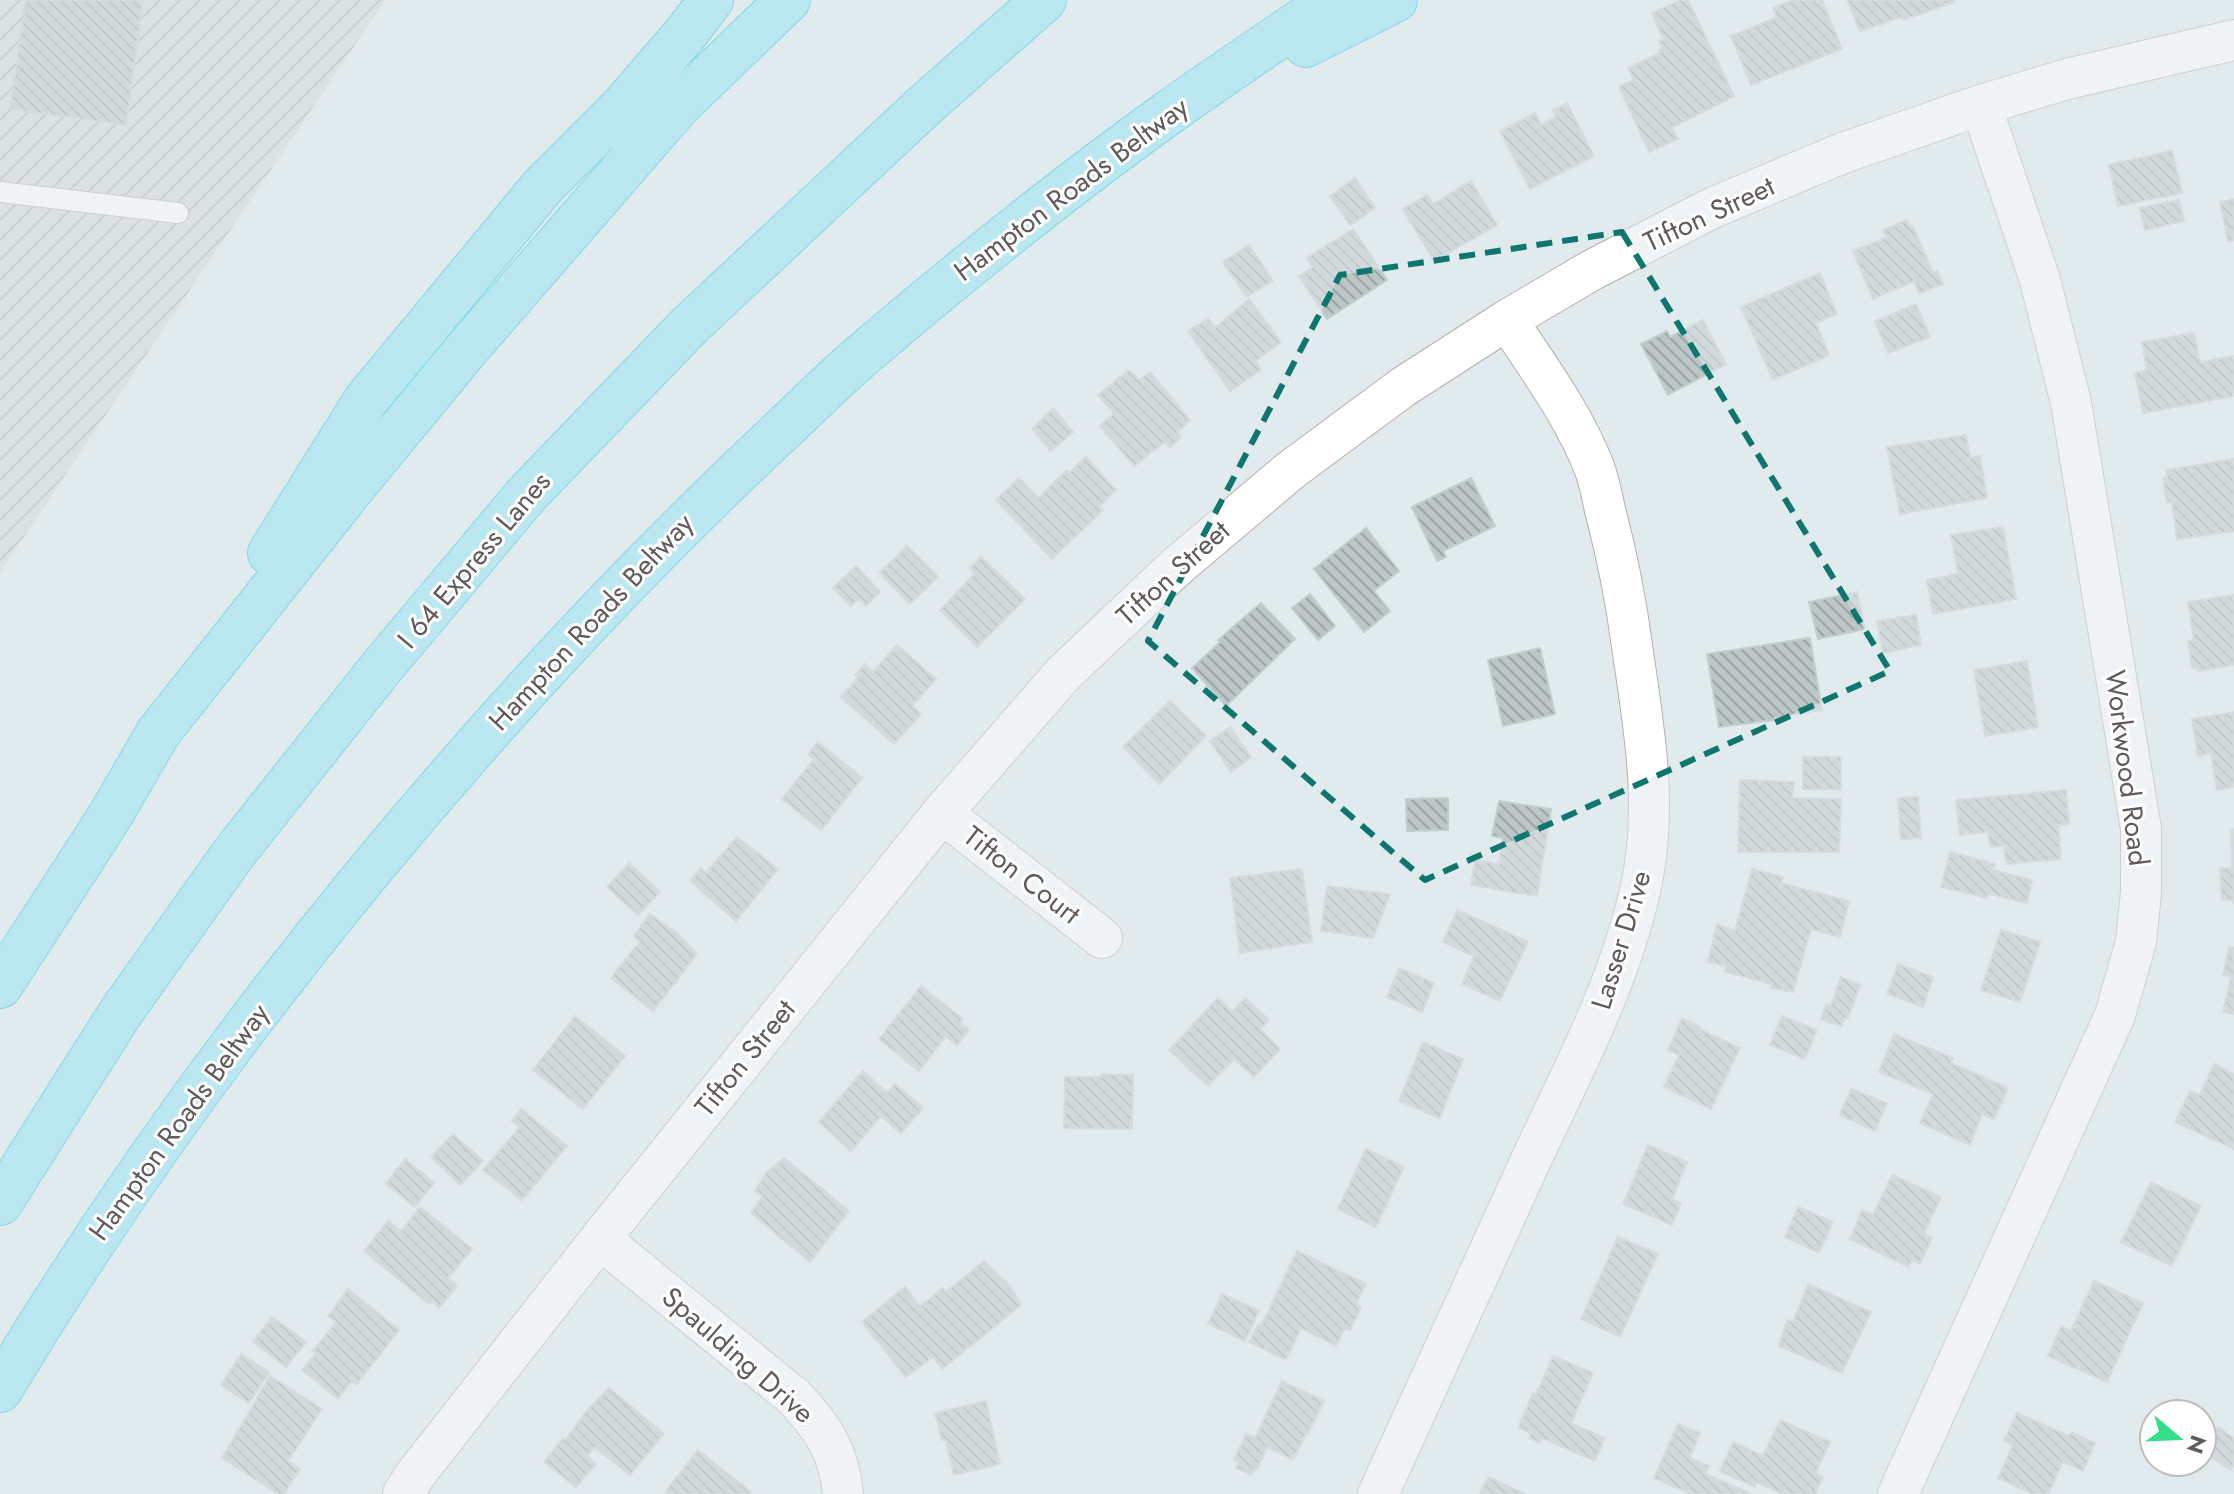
<svg xmlns="http://www.w3.org/2000/svg" width="2234" height="1494" font-family="Jost,sans-serif">
	<style>
		.industrial { fill: url(#industrial-furrows) }
		.building { fill: url(#building-back-hatch); stroke: #c0ced0; stroke-width: 2 }
		.lines { fill: none; stroke-linecap: round; stroke-linejoin: round }
		.lane-casing { stroke: #b6afaf; stroke-width: 22 }
		.street-casing { stroke: #b6afaf; stroke-width: 42 }
		.highway-casing { stroke: #0ccae1; stroke-width: 46 }
		.lane { stroke: #fff; stroke-width: 20 }
		.street { stroke: #fff; stroke-width: 40 }
		.highway { stroke: #8de5f7; stroke-width: 44 }
		.marked { fill: none; stroke: #0f766e; stroke-width: 6; stroke-dasharray: 16 10; stroke-linejoin: round }
		.labels { text-anchor: middle; dominant-baseline: central; stroke-width: 6; stroke-linejoin: round; paint-order: stroke }
		.street-label { font-size: 28px; fill: #615a5a; stroke: #fff }
	</style>
	<defs>
		<pattern id="industrial-furrows" width="10" height="10" patternUnits="userSpaceOnUse" patternTransform="scale(2)"><rect width="10" height="10" fill="#d4d9da"/><path d="M-1 1l2-2M0 10L10 0M9 11l2-2" fill="none" stroke="#afb3b4"/></pattern>
		<pattern id="building-back-hatch" width="6" height="6" patternUnits="userSpaceOnUse" patternTransform="scale(2)"><rect width="6" height="6" fill="#bdc6c7"/><path d="M-1 5l2 2M0 0l6 6M5-1l2 2" fill="none" stroke="#9da4a5"/></pattern>
	</defs>
	<rect width="100%" height="100%" fill="#e1eaec"/>
	<!-- industrial -->
	<path class="industrial" d="M 0,0 L 385,0 L 0,572 Z"/>
	<!-- building -->
	<path class="building" d="M 26,0 L 143,0 L 126,125 L 10,109 Z
		M 1681,0 L 1688,0 L 1734,96 L 1672,127 L 1678,139 L 1649,152 L 1619,87 L 1634,80 L 1628,68 L 1660,53 L 1659,50 L 1662,48 L 1659,41 L 1663,39 L 1652,13 Z
		M 1793,0 L 1822,0 L 1842,49 L 1751,85 L 1731,36 L 1777,17 L 1773,8 Z
		M 1847,0 L 1954,0 L 1954,2 L 1903,20 L 1902,17 L 1860,31 Z
		M 1567,103 L 1594,156 L 1530,189 L 1500,131 L 1535,113 L 1541,125 L 1556,117 L 1553,110 Z
		M 2172,151 L 2182,193 L 2118,206 L 2109,165 Z
		M 1355,178 L 1375,208 L 1350,225 L 1330,196 Z
		M 1471,181 L 1497,225 L 1434,261 L 1403,209 L 1427,195 L 1433,204 Z
		M 2234,199 L 2234,240 L 2228,241 L 2220,202 Z
		M 2179,200 L 2184,221 L 2145,230 L 2140,208 Z
		M 1907,220 L 1910,227 L 1913,226 L 1933,273 L 1937,271 L 1943,284 L 1919,294 L 1914,281 L 1873,299 L 1853,251 L 1887,237 L 1883,230 Z
		M 1353,229 L 1387,280 L 1327,319 L 1299,276 L 1313,267 L 1307,258 Z
		M 1249,245 L 1273,281 L 1246,297 L 1223,262 Z
		M 1820,273 L 1837,314 L 1816,323 L 1829,355 L 1773,380 L 1741,307 Z
		M 1249,299 L 1281,342 L 1256,361 L 1261,370 L 1230,391 L 1188,331 L 1208,318 L 1215,328 Z
		M 1916,304 L 1930,337 L 1888,353 L 1875,321 Z
		M 1703,320 L 1726,364 L 1668,395 L 1641,344 L 1667,331 L 1670,337 Z
		M 2194,333 L 2200,362 L 2234,356 L 2234,396 L 2143,413 L 2135,373 L 2147,370 L 2142,342 Z
		M 1129,370 L 1139,380 L 1150,372 L 1190,420 L 1177,432 L 1181,437 L 1170,447 L 1165,442 L 1134,466 L 1100,426 L 1114,414 L 1098,395 Z
		M 1053,408 L 1073,432 L 1051,451 L 1032,429 Z
		M 1966,435 L 1970,458 L 1980,456 L 1987,498 L 1900,514 L 1887,447 Z
		M 1086,457 L 1116,490 L 1100,506 L 1103,510 L 1052,559 L 996,500 L 1019,478 L 1038,498 L 1067,470 L 1069,473 Z
		M 2234,459 L 2234,531 L 2177,539 L 2172,501 L 2167,503 L 2163,478 L 2167,477 L 2166,470 Z
		M 1471,478 L 1495,526 L 1443,551 L 1446,557 L 1437,561 L 1412,507 Z
		M 2003,527 L 2016,599 L 1933,614 L 1927,580 L 1958,574 L 1951,535 Z
		M 1366,528 L 1399,571 L 1374,591 L 1390,611 L 1364,632 L 1314,569 Z
		M 907,546 L 938,577 L 910,604 L 879,573 Z
		M 981,557 L 1025,599 L 977,647 L 940,610 L 975,573 L 970,568 Z
		M 856,566 L 880,592 L 866,606 L 858,599 L 851,606 L 833,588 Z
		M 1857,592 L 1865,629 L 1818,639 L 1809,602 Z
		M 1310,594 L 1335,626 L 1318,640 L 1292,608 Z
		M 2234,595 L 2234,665 L 2198,671 L 2197,668 L 2192,668 L 2188,641 L 2194,640 L 2188,602 Z
		M 1261,603 L 1295,639 L 1226,706 L 1192,668 L 1220,642 L 1218,640 Z
		M 1916,615 L 1921,645 L 1883,653 L 1877,621 Z
		M 1810,638 L 1822,710 L 1774,718 L 1774,720 L 1719,727 L 1707,654 Z
		M 897,645 L 936,679 L 912,706 L 921,714 L 894,744 L 841,697 L 858,678 L 855,675 L 865,664 L 873,672 Z
		M 1540,648 L 1555,714 L 1503,726 L 1488,660 Z
		M 2027,661 L 2038,727 L 1985,736 L 1974,670 Z
		M 1170,701 L 1206,736 L 1159,784 L 1123,747 Z
		M 2234,712 L 2234,787 L 2217,790 L 2211,753 L 2198,756 L 2192,719 Z
		M 1230,727 L 1251,757 L 1231,772 L 1210,741 Z
		M 818,742 L 862,778 L 821,830 L 782,799 L 814,759 L 808,755 Z
		M 1803,757 L 1841,757 L 1841,790 L 1803,789 Z
		M 1740,780 L 1794,782 L 1792,798 L 1841,799 L 1839,852 L 1738,852 Z
		M 2066,790 L 2069,824 L 2058,825 L 2061,859 L 2006,864 L 2004,846 L 1990,847 L 1988,832 L 1960,835 L 1956,800 Z
		M 1918,797 L 1921,838 L 1901,839 L 1898,798 Z
		M 1448,798 L 1448,830 L 1407,831 L 1406,799 Z
		M 1499,801 L 1551,809 L 1537,896 L 1471,885 L 1475,860 L 1499,864 L 1503,838 L 1492,836 Z
		M 2231,829 L 2234,829 L 2234,904 L 2233,900 L 2222,900 L 2220,868 L 2232,868 Z
		M 737,837 L 778,869 L 736,921 L 690,881 L 701,868 L 706,873 Z
		M 1950,852 L 1995,864 L 1993,870 L 2032,880 L 2027,903 L 1988,894 L 1987,898 L 1941,887 Z
		M 629,863 L 660,892 L 638,915 L 607,887 Z
		M 1302,869 L 1312,942 L 1240,953 L 1230,878 Z
		M 1752,869 L 1783,877 L 1781,883 L 1849,901 L 1840,937 L 1811,929 L 1793,992 L 1771,988 L 1772,984 L 1725,972 L 1726,966 L 1708,962 L 1717,924 L 1735,931 Z
		M 1327,886 L 1390,894 L 1373,938 L 1321,931 Z
		M 1457,910 L 1528,942 L 1500,1001 L 1462,984 L 1474,956 L 1443,942 Z
		M 650,914 L 677,933 L 697,954 L 653,1011 L 611,978 L 640,941 L 634,936 Z
		M 2001,930 L 2040,942 L 2020,1002 L 1981,990 Z
		M 2229,947 L 2234,948 L 2234,1014 L 2223,1012 L 2231,977 L 2223,975 Z
		M 1898,964 L 1933,977 L 1923,1007 L 1887,994 Z
		M 1399,968 L 1434,983 L 1422,1012 L 1387,997 Z
		M 1841,977 L 1860,985 L 1848,1018 L 1845,1018 L 1842,1026 L 1821,1019 L 1826,1004 L 1831,1006 Z
		M 921,986 L 963,1019 L 960,1023 L 969,1030 L 957,1045 L 946,1036 L 919,1071 L 879,1039 Z
		M 1218,998 L 1232,1012 L 1245,998 L 1269,1020 L 1260,1029 L 1280,1049 L 1254,1077 L 1234,1059 L 1208,1086 L 1169,1050 Z
		M 575,1016 L 625,1056 L 583,1109 L 533,1070 Z
		M 1782,1016 L 1817,1030 L 1805,1059 L 1770,1045 Z
		M 1682,1018 L 1700,1027 L 1699,1029 L 1740,1048 L 1711,1109 L 1664,1087 L 1679,1055 L 1668,1050 Z
		M 1894,1034 L 1953,1058 L 1951,1063 L 2008,1088 L 1994,1119 L 1982,1114 L 1970,1145 L 1920,1123 L 1933,1094 L 1879,1072 Z
		M 1423,1042 L 1463,1059 L 1440,1118 L 1399,1101 Z
		M 2214,1064 L 2234,1074 L 2234,1149 L 2175,1122 L 2190,1091 L 2200,1095 Z
		M 863,1071 L 887,1093 L 895,1084 L 923,1108 L 901,1133 L 881,1116 L 851,1151 L 819,1122 Z
		M 1102,1074 L 1133,1075 L 1132,1129 L 1064,1128 L 1065,1077 L 1101,1077 Z
		M 1851,1089 L 1887,1103 L 1875,1131 L 1840,1115 Z
		M 521,1109 L 567,1146 L 522,1200 L 483,1170 L 520,1127 L 512,1121 Z
		M 453,1134 L 483,1161 L 460,1185 L 431,1157 Z
		M 1648,1145 L 1687,1162 L 1672,1199 L 1681,1203 L 1672,1225 L 1623,1204 Z
		M 1366,1149 L 1404,1167 L 1376,1227 L 1338,1209 Z
		M 784,1158 L 849,1211 L 810,1262 L 751,1213 L 763,1196 L 755,1191 L 767,1172 Z
		M 405,1159 L 434,1183 L 415,1207 L 386,1184 Z
		M 1892,1175 L 1941,1197 L 1924,1234 L 1932,1238 L 1920,1264 L 1912,1260 L 1909,1267 L 1850,1239 L 1862,1210 L 1873,1215 Z
		M 2151,1182 L 2201,1206 L 2172,1266 L 2121,1242 Z
		M 420,1207 L 472,1249 L 448,1278 L 457,1286 L 439,1308 L 432,1301 L 429,1304 L 364,1251 L 388,1221 L 401,1231 Z
		M 1798,1207 L 1833,1222 L 1819,1253 L 1785,1237 Z
		M 1618,1237 L 1658,1254 L 1620,1337 L 1581,1319 Z
		M 1297,1251 L 1366,1284 L 1356,1304 L 1361,1307 L 1350,1330 L 1345,1328 L 1336,1346 L 1301,1328 L 1286,1360 L 1249,1342 L 1258,1325 L 1261,1326 Z
		M 984,1261 L 1010,1286 L 1021,1305 L 942,1369 L 933,1357 L 906,1377 L 862,1322 L 905,1287 L 920,1306 L 943,1288 L 946,1292 Z
		M 2094,1281 L 2143,1303 L 2107,1382 L 2048,1356 L 2061,1326 L 2071,1331 Z
		M 1808,1284 L 1871,1312 L 1842,1373 L 1779,1346 L 1787,1320 L 1793,1322 Z
		M 348,1289 L 399,1330 L 356,1385 L 352,1381 L 338,1399 L 302,1370 L 316,1353 L 313,1351 L 336,1322 L 328,1316 Z
		M 1222,1294 L 1259,1311 L 1245,1341 L 1208,1324 Z
		M 272,1317 L 306,1342 L 286,1367 L 253,1342 Z
		M 241,1354 L 269,1372 L 249,1403 L 221,1385 Z
		M 1553,1356 L 1593,1373 L 1571,1423 L 1605,1438 L 1595,1461 L 1542,1438 L 1540,1443 L 1529,1438 L 1531,1433 L 1518,1428 L 1533,1393 L 1536,1395 Z
		M 270,1376 L 322,1409 L 288,1461 L 300,1469 L 284,1494 L 278,1494 L 222,1458 Z
		M 1282,1381 L 1324,1401 L 1308,1434 L 1306,1434 L 1293,1460 L 1267,1447 L 1257,1470 L 1254,1469 L 1251,1475 L 1236,1468 L 1239,1462 L 1234,1460 L 1246,1434 L 1255,1438 Z
		M 609,1388 L 664,1434 L 630,1475 L 595,1447 L 587,1456 L 596,1464 L 576,1487 L 544,1462 L 563,1438 L 565,1440 L 589,1408 Z
		M 986,1401 L 1000,1464 L 954,1475 L 945,1439 L 942,1440 L 935,1413 Z
		M 2017,1413 L 2069,1436 L 2071,1432 L 2095,1443 L 2083,1471 L 2063,1462 L 2048,1494 L 2033,1494 L 1998,1478 L 2013,1445 L 2004,1440 Z
		M 1780,1420 L 1830,1442 L 1816,1473 L 1823,1477 L 1815,1494 L 1782,1494 L 1757,1482 L 1755,1487 L 1720,1471 L 1733,1442 L 1763,1456 Z
		M 1678,1424 L 1700,1433 L 1690,1458 L 1709,1466 L 1705,1474 L 1752,1494 L 1691,1494 L 1654,1478 Z
		M 2218,1427 L 2234,1438 L 2234,1464 L 2231,1470 L 2212,1457 L 2215,1453 L 2205,1446 Z
		M 698,1450 L 751,1492 L 749,1494 L 669,1494 L 666,1491 Z
		M 1488,1477 L 1525,1494 L 1480,1494 Z"/>
	<g class="lines">
		<!-- lane casing -->
		<g class="lane-casing">
			<path id="lane" d="M 0,192 L 178,213"/>
		</g>
		<!-- street casing -->
		<g class="street-casing">
			<path id="street" d="M 942,813 L 1102,938
				M 600,1239 L 794,1397 C 823,1428 839,1451 843,1494
				M 403,1494 L 415,1475 L 600,1239 L 942,813 L 1063,674 L 1175,568 L 1291,470 L 1403,387 L 1507,320 L 1592,270 L 1712,208 L 1843,153 L 1981,105 L 2067,79 L 2234,40
				M 1378,1494 C 1429,1383 1480,1271 1531,1160 C 1572,1072 1618,987 1640,891 C 1659,809 1644,728 1632,646 C 1626,600 1617,555 1605,510 C 1602,496 1599,480 1594,467 C 1573,414 1538,367 1507,320
				M 1898,1494 L 2115,1015 L 2136,942 L 2141,892 L 2141,829 L 2071,403 L 2040,280 L 1981,105"/>
		</g>
		<!-- highway casing -->
		<g class="highway-casing">
			<path id="highway" d="M 1306,45 L 1395,0
				M 270,553 L 366,400 L 543,186 L 624,105 L 686,33 L 711,0
				M 0,986 L 110,816 L 158,733 L 353,487 L 466,350 L 679,105 L 788,0
				M 0,1203 L 121,1012 L 234,853 L 381,668 L 527,494 L 689,326 L 925,105 L 1044,0
				M 0,1390 C 150,1139 330,906 527,689 C 608,600 692,514 780,432 C 809,405 836,377 866,352 C 962,270 1061,190 1164,116 C 1219,76 1277,38 1333,0"/>
		</g>
		<!-- lane -->
		<use href="#lane" class="lane"/>
		<!-- street -->
		<use href="#street" class="street"/>
		<!-- highway -->
		<use href="#highway" class="highway"/>
	</g>
	<!-- marked area -->
	<path d="M0 0H2234V1494H0ZM 1622,232 L 1890,671 L 1425,880 L 1148,641 L 1340,275 Z" fill="#e1eaec" fill-opacity=".55" fill-rule="evenodd"/>
	<path class="marked" d="M 1622,232 L 1890,671 L 1425,880 L 1148,641 L 1340,275 Z"/>
	<g class="labels">
		<!-- street labels -->
		<g class="street-label">
			<text transform="translate(1071 189) rotate(-37)">Hampton Roads Beltway</text>
			<text transform="translate(1709 214) rotate(-25)">Tifton Street</text>
			<text transform="translate(474 560) rotate(-50)">I 64 Express Lanes</text>
			<text transform="translate(1173 573) rotate(-42)">Tifton Street</text>
			<text transform="translate(591 622) rotate(-47)">Hampton Roads Beltway</text>
			<text transform="translate(2127 768) rotate(83)">Workwood Road</text>
			<text transform="translate(1022 875) rotate(38)">Tifton Court</text>
			<text transform="translate(1621 940) rotate(-73)">Lasser Drive</text>
			<text transform="translate(745 1058) rotate(-51)">Tifton Street</text>
			<text transform="translate(179 1122) rotate(-54)">Hampton Roads Beltway</text>
			<text transform="translate(738 1355) rotate(41)">Spaulding Drive</text>
		</g>
	</g>
	<!-- north arrow -->
	<g transform="translate(2178 1438) rotate(109)"><circle r="38" fill="#ffffff" stroke="#c0bdbd" stroke-width="2"/>
	<path d="M0-6L14 30L0 20L-14 30Z" fill="#33df89"/>
	<text y="-12" font-size="22" font-weight="bold" text-anchor="middle" fill="#615a5a">N</text>
	</g>
</svg>
